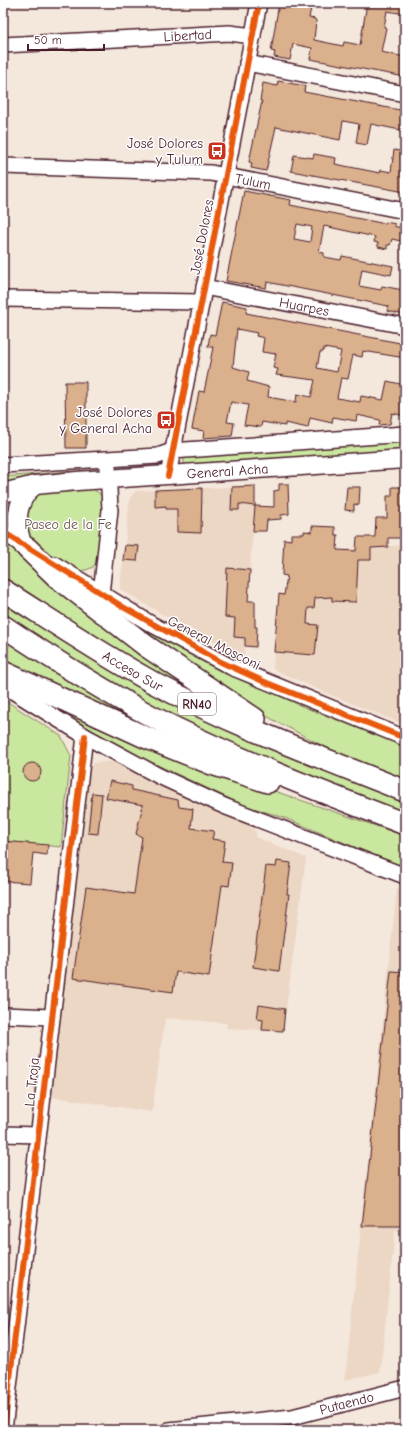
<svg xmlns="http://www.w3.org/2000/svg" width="408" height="1433" font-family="'Comic Neue',sans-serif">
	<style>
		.built { fill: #ecd6c4 }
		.green { fill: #cae79f; stroke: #8a8365 }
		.building { fill: #dbb08c; stroke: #4a1f2b; fill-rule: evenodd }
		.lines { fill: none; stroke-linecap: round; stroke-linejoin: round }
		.minor-casing { stroke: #4a1f2b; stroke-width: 18 }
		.major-casing { stroke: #4a1f2b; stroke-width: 21 }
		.highway-casing { stroke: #4a1f2b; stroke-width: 24 }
		.minor { stroke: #fff; stroke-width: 15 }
		.major { stroke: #fff; stroke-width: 18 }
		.highway { stroke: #fff; stroke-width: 21 }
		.cycleway-casing { stroke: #fff; stroke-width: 8 }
		.cycleway { stroke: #e8590c; stroke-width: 6 }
		.labels { text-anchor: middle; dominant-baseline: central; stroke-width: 3; stroke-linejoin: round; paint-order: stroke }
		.shield { fill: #fff; stroke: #80626b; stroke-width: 1 }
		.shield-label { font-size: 13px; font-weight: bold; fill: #4a1f2b }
		.street-label { font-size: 14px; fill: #4a1f2b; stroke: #fff }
		.poi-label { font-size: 14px; fill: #4a1f2b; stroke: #fff; text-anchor: end }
		.park-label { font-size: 14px; fill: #6a5148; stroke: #fff }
	</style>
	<rect width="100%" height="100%" fill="#f4e7dc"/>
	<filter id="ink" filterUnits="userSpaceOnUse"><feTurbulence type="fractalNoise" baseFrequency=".025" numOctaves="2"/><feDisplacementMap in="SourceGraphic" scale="8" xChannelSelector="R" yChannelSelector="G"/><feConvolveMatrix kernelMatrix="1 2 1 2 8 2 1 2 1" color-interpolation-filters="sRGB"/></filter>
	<g filter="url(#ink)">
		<!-- built -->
		<path class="built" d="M 255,486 L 255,496 L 244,656 L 167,617 L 120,589 L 130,498 L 136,491 Z
			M 405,545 L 405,725 L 324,692 L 273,669 L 279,594 L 338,592 L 340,550 Z
			M 118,761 L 241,818 L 256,832 L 256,837 L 306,858 L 283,1031 L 226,1028 L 227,1023 L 165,1018 L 152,1112 L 48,1096 L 85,775 L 94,763 Z
			M 397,888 L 405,892 L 405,1230 L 395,1231 L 380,1372 L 345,1380 Z"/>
		<!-- green -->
		<path class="green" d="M 405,440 L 405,451 L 187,466 L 184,463 L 184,454 Z
			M 71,471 L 72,476 L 3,487 L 3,477 Z
			M 93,489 L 100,494 L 105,501 L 99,558 L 93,567 L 86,570 L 78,571 L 63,564 L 31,543 L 21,527 L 33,496 L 46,491 Z
			M 3,540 L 61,585 L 218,702 C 142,671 72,623 3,578 Z
			M 55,570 L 157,635 L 210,665 L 304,707 L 405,747 L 405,780 L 331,750 L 247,706 Z
			M 3,598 L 405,801 L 405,814 L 284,766 L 165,715 L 3,619 Z
			M 3,638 L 167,735 L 3,667 Z
			M 19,684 L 248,782 L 405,836 L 405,868 L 285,818 L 241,804 L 123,749 L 44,704 Z
			M 3,699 L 61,736 L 71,756 L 61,847 L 3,841 Z"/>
		<!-- building -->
		<path class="building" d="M 279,3 L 312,3 L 309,18 L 315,19 L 316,21 L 314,40 L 343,46 L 344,42 L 360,45 L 367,3 L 405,3 L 405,14 L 387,11 L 384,27 L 386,28 L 381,52 L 405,57 L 405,77 L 310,59 L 312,48 L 293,44 L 290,60 L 274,57 L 275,52 L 271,51 Z
			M 278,81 L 305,86 L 304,92 L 405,111 L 405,131 L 371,124 L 367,145 L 356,143 L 359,124 L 343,121 L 340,140 L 276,127 L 266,171 L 251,168 L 252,163 L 249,162 L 262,101 L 260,101 L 263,83 L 277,86 Z
			M 394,150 L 405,152 L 405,192 L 291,171 L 294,155 L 313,158 L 314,154 L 336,158 L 335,164 L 380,173 L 381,170 L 391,172 Z
			M 244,191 L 291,200 L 290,205 L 386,224 L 386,222 L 395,224 L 394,226 L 405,229 L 405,242 L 392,239 L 390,245 L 387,245 L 387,249 L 378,247 L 378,243 L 374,242 L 375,237 L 324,226 L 319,252 L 324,253 L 324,257 L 341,260 L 342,256 L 393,266 L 391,275 L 362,269 L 359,286 L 381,290 L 382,286 L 403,290 L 402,293 L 405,293 L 405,315 L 387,311 L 388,306 L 287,286 L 267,282 L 266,288 L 226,281 ZM 297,224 L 312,227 L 310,242 L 294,239 Z
			M 222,302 L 247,307 L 246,313 L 405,344 L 405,358 L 363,351 L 362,357 L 353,355 L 348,379 L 341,378 L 337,398 L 360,402 L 361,396 L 383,400 L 387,381 L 405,385 L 405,416 L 392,413 L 390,424 L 379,425 L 380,420 L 357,415 L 356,421 L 333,417 L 332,423 L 310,418 L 308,428 L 285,423 L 285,426 L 262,422 L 261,427 L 244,425 L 248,405 L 231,402 L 227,422 L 234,423 L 232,436 L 203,438 L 204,431 L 192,429 L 199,391 L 204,392 L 209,368 L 213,347 L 208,347 L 210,334 L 215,335 ZM 237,329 L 257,333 L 256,336 L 264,338 L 262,352 L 276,354 L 273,368 L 278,369 L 276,375 L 315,380 L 311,397 L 297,394 L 296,402 L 268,397 L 269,387 L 247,381 L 249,372 L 233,367 ZM 324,348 L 341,351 L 337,372 L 317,368 L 320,352 L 323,352 Z
			M 65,382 L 86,382 L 86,448 L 66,448 Z
			M 279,484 L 288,484 L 289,514 L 281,515 L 281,519 L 267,520 L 266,531 L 253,531 L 255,506 L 274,507 L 274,491 L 279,490 Z
			M 255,486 L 255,506 L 239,504 L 239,510 L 231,510 L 232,487 Z
			M 347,487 L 360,487 L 359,505 L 354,504 L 354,511 L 345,510 Z
			M 392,487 L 405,487 L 405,538 L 388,538 L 388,547 L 371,548 L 371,560 L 358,560 L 356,602 L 332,601 L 332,597 L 315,598 L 314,608 L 308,608 L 307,624 L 318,625 L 315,655 L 274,652 L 279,594 L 284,595 L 287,576 L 282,575 L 284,539 L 291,540 L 291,534 L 304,534 L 304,531 L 312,532 L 312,526 L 335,527 L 335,535 L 338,535 L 337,550 L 356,551 L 357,537 L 375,537 L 376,518 L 387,518 L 387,496 L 392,496 Z
			M 202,488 L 201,533 L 177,532 L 177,509 L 166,509 L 166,506 L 155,507 L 155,490 Z
			M 125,545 L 139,546 L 137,561 L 123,560 Z
			M 227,568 L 250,570 L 248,601 L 255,601 L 255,627 L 257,627 L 256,647 L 245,646 L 245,638 L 234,637 L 235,618 L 225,617 Z
			M23 772a9 9 0 1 1 18 0a9 9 0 1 1-18 0Z
			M 110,781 L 132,786 L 132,790 L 178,800 L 179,807 L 193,809 L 191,828 L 214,831 L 212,839 L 225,841 L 222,862 L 232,863 L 229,886 L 222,885 L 209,977 L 176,972 L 173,992 L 73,978 L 86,887 L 134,894 L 142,837 L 136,834 L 143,805 L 106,798 Z
			M 92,793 L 102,794 L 98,834 L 88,833 Z
			M 3,841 L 48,845 L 47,855 L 33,853 L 30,883 L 3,881 Z
			M 277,861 L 291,863 L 287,894 L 289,894 L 279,971 L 253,967 L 266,866 L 276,867 Z
			M 391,971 L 405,972 L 405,1226 L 362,1226 Z
			M 259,1005 L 285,1009 L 283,1031 L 262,1030 L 263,1020 L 257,1019 Z"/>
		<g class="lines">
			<!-- minor casing -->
			<g class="minor-casing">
				<g id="minor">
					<path id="s1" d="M 3,45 L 229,33 L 253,36"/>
					<path d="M 247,63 L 405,94"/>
					<path id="s2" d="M 3,166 L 211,173 L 405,211"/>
					<path id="s3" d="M 204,287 L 405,326"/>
					<path d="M 3,299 L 201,302"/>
					<path d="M 3,465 L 158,456 L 172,451 L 405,434"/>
					<path d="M 168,476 L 259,3"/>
					<path d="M 3,532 L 28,549"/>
					<path d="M 54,564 L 151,624 L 231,667 L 405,738"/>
					<path d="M 101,594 L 110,510 L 108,467"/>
					<path d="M 3,685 L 85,736 L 159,776 L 224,806 L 405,876"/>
					<path d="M 3,1015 L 52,1017"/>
					<path d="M 3,1134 L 38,1135"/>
					<path d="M 4,1430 L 85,736"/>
					<path id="s4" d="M 169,1430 L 292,1417 L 405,1388"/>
				</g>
			</g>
			<!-- major casing -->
			<g class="major-casing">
				<g id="major">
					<path id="s5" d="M 3,493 L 35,485 L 77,481 L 405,459"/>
					<path d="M 23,546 C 15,524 14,501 35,485"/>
				</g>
			</g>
			<!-- highway casing -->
			<g class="highway-casing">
				<g id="highway">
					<path d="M 27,548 L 57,577 L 146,646 L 255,719"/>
					<path id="s6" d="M 3,590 C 52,621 101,654 152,682 C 233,725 320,757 405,791"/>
					<path d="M 3,626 C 51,658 100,689 151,716 C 233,758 319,791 405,824"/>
					<path d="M 3,672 L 145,737 L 212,764 L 268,782"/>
				</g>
			</g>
			<!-- minor -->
			<use href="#minor" class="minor"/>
			<!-- major -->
			<use href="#major" class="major"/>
			<!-- highway -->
			<use href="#highway" class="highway"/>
			<!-- cycleway casing -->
			<g class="cycleway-casing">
				<path id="cycleway" d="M 168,476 L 259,3
					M 3,532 L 123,607 L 221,662 L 267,683 L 405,738
					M 4,1430 L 85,736"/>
			</g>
			<!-- cycleway -->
			<use href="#cycleway" class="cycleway"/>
		</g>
	</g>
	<!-- icons -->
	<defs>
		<g id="bus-square" transform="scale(1)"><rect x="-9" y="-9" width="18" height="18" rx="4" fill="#c8321e" stroke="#fff"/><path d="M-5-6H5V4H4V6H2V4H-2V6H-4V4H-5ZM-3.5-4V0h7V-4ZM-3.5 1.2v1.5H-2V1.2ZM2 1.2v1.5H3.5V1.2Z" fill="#fff"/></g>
	</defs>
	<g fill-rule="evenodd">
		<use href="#bus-square" x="217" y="151"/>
		<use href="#bus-square" x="166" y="420"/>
	</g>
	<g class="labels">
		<!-- shield labels -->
		<rect class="shield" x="178" y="693" width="38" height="22" rx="3"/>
		<g class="shield-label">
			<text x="197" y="704">RN40</text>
		</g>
		<!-- street labels -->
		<g class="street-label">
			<text stroke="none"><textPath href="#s1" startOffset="185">Libertad</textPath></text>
			<text stroke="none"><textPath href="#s2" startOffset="251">Tulum</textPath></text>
			<text transform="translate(202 237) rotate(-79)">José Dolores</text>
			<text stroke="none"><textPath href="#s3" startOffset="102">Huarpes</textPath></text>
			<text stroke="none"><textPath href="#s5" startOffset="226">General Acha</textPath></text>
			<text transform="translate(214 643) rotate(27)">General Mosconi</text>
			<text stroke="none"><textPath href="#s6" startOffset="153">Acceso Sur</textPath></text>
			<text transform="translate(32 1082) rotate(-84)">La Troja</text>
			<text stroke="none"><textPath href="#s4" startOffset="180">Putaendo</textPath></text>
		</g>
		<!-- poi labels -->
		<g class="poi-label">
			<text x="203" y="143">José Dolores<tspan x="203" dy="16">y Tulum</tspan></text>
			<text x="152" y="412">José Dolores<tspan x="152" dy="16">y General Acha</tspan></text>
		</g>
		<!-- park labels -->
		<g class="park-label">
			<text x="68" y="524">Paseo de la Fe</text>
		</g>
	</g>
	<!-- margin -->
	<rect width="408" height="1433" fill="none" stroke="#fff" stroke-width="16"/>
	<rect x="8" y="8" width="392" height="1417" fill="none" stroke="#4a1f2b" stroke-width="1.5" filter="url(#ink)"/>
	<!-- scale -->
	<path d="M28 44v6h76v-6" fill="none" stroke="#4a1f2b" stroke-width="2"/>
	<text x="34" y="44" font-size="12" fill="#4a1f2b" stroke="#ffffff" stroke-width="3" paint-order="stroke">50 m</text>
</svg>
